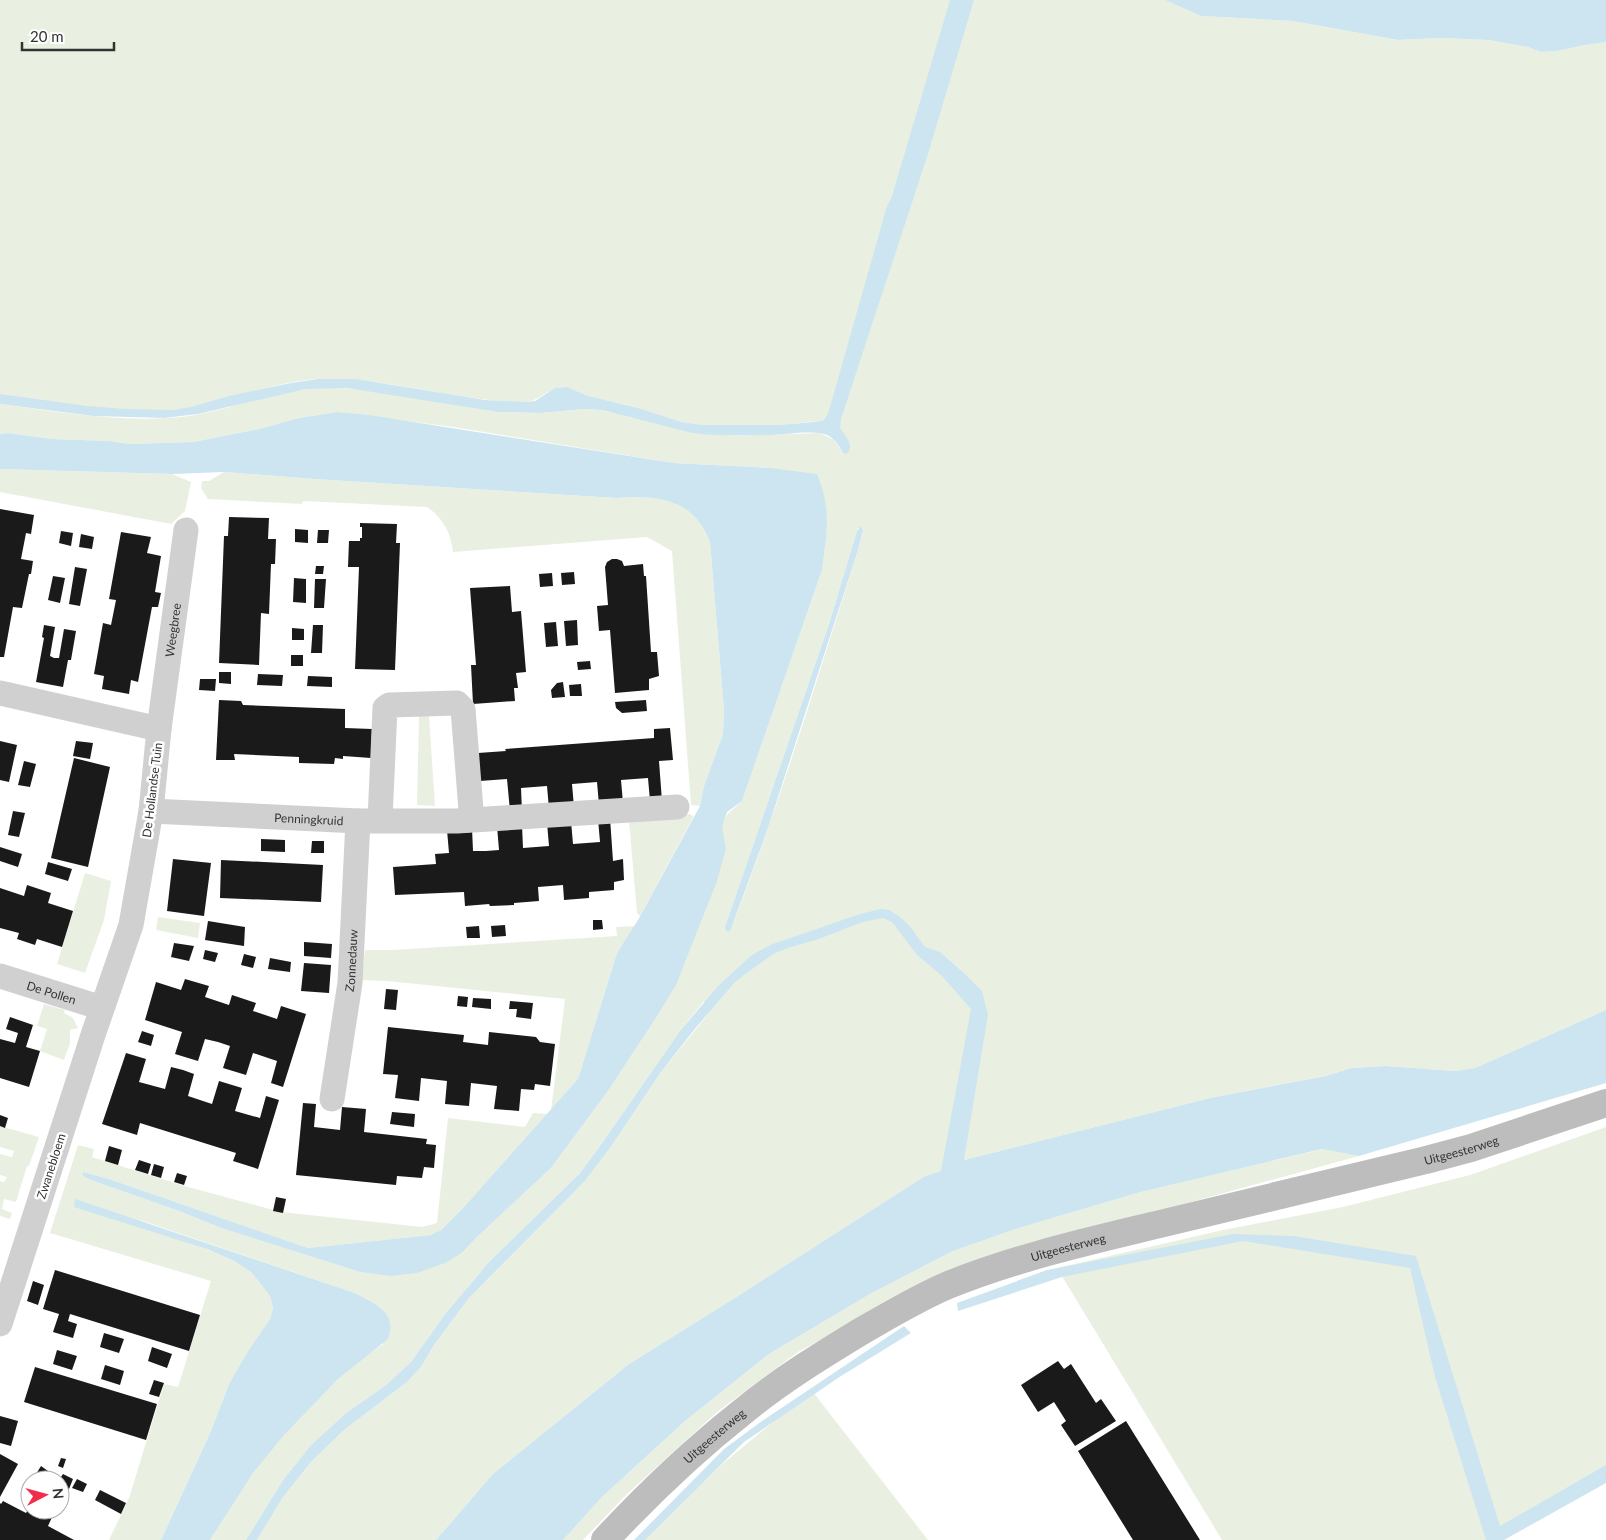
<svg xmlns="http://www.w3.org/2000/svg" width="1606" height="1540" font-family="Lato,sans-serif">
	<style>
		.green { fill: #eaf0e1; fill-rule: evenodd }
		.water { fill: #cde5f0 }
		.building { fill: #1a1a1a }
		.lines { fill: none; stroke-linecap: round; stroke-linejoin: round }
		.street { stroke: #d0d0d0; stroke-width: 25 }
		.secondary { stroke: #bdbdbd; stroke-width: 28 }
		.labels { text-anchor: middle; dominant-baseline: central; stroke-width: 5; stroke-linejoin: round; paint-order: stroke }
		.street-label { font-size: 12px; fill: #333; stroke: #fff }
	</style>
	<rect width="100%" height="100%" fill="#fff"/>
	<!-- green -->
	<path class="green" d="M 0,0 L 1165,0 L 1201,16 L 1293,21 L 1398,40 L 1441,38 L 1488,40 L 1528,47 L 1541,52 L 1557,51 L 1580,46 L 1606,42 L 1606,1010 L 1475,1068 L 1455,1071 L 1386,1066 L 1351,1068 L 1326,1076 L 1210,1098 L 964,1160 L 941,1171 L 925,1176 L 730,1301 L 629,1364 L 493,1474 L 436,1540 L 257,1540 L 283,1497 L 311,1462 L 344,1430 L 407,1382 L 421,1367 L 434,1345 L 469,1298 L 585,1181 L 610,1148 L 661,1072 L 709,1013 L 704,1001 L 680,1031 L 600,1146 L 580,1173 L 489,1262 L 446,1313 L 411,1362 L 386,1385 L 346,1413 L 311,1445 L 283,1480 L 246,1540 L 210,1540 C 224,1518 238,1494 253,1473 C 289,1424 334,1378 383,1344 L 373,1303 L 355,1293 L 137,1219 L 234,1261 L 251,1272 L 270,1296 L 273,1308 L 270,1319 L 248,1351 L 229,1384 L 211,1431 L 161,1540 L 109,1540 L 129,1498 L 164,1384 L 178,1387 L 211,1281 L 50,1233 L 78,1145 L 94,1149 L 92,1157 L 188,1187 L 281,1212 L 422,1227 L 437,1223 L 448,1118 L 525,1127 L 533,1113 L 547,1114 L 463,1208 L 441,1230 L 432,1235 L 308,1248 L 109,1179 L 83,1172 L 94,1181 L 179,1211 L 221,1228 L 360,1272 L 454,1257 L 462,1253 L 477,1237 L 551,1168 L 608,1091 L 652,1024 L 726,849 C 717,820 722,819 742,801 L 822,570 C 827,532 832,511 816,474 L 772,468 L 674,463 L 453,427 L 337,412 L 299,418 L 259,429 L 193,442 L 130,444 L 109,441 L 53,439 L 8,433 L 0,434 L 0,404 C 60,412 121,423 181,417 C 224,412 264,394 307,389 C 327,387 348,388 368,390 L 498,412 L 541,413 L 584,409 L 602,410 L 691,433 L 739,436 L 820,433 L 834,440 L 844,454 C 844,435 845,426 823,422 C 811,420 796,424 784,425 C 757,427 726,429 699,425 C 677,422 657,414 635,407 C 620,402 603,401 588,396 C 581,394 574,389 567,388 C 550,384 540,403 523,402 C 454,401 388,377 320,379 C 270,381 223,406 173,410 C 118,414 55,403 0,398 ZM 858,528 L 863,531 L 858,550 C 818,677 779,805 731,929 L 729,931 L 725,927 L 829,624 Z
		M 0,469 L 172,474 L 191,482 L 185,511 L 171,524 L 0,492 Z
		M 224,472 L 315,479 L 616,498 C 645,496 680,496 699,522 C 704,528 707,535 710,542 L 724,710 L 723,734 L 704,786 L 700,806 L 691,805 L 672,551 L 647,537 L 453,552 C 451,533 443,518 427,507 L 303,501 L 302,504 L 208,499 L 201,488 L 202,481 L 209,481 Z
		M 419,716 L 429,716 L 435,806 L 417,805 Z
		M 689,814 L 694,816 L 640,916 L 637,913 L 629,821 Z
		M 85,873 L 111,881 L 104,920 L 85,973 L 57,964 Z
		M 158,917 L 200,923 L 198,938 L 156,930 Z
		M 635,926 L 617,953 L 578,1079 L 551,1110 L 565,999 L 387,981 L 361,980 L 365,950 L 393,950 L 617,936 L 616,927 Z
		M 44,1004 L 65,1010 L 64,1013 L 73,1018 L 78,1028 L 70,1030 L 70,1043 L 64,1060 L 40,1051 L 47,1029 L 37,1026 Z
		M 0,1126 L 39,1137 L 29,1166 L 27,1166 L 16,1202 L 4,1199 L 2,1209 L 12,1213 L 10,1219 L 0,1216 L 0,1181 L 4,1182 L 7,1177 L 0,1175 L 0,1154 L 12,1157 L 14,1151 L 0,1147 Z
		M 1606,1127 L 1606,1477 L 1498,1540 L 1222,1540 L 1057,1268 L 1223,1230 L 1343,1207 L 1470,1175 Z
		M 1323,1149 L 1359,1156 L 1162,1210 L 920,1286 L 798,1352 L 717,1412 L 626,1495 L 583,1540 L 563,1540 L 602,1497 L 685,1421 L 769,1354 L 870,1294 L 953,1251 L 1019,1228 L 1137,1193 Z
		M 813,1392 L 928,1540 L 641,1540 L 726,1461 L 773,1422 Z"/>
	<!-- water -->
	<path class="water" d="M 950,0 L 974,0 L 927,157 L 841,419 L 840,428 C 845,436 854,444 848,453 L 844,454 C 840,448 836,440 829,436 C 816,429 787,435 772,435 C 745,436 717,436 691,433 L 602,410 L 584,409 L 541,413 L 498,412 L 347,388 L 306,389 L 198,414 L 164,418 L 93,416 L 0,404 L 0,394 L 87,406 L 126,409 L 172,410 L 191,407 L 229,396 L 291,383 L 318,379 L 356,379 L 485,400 L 526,402 L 535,401 L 555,388 L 567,387 L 588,396 L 635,407 L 682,422 L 701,425 L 781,425 L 823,421 L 828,414 L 887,206 L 892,196 Z
		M 1165,0 L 1606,0 L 1606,42 L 1580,46 L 1557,51 L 1541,52 L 1528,47 L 1488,40 L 1441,38 L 1398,40 L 1293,21 L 1201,16 Z
		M 337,412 L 369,415 L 674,463 L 772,468 L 817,474 C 832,511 827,532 822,570 L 742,801 L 727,812 L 722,826 L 726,849 L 717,881 L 676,985 L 652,1024 L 608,1091 L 551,1168 L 477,1237 L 462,1253 L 445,1263 L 417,1273 L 391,1276 L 360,1272 L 221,1228 L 179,1211 L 94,1181 L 83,1176 L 83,1172 L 109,1179 L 308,1248 L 431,1235 L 441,1230 L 463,1208 L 578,1079 L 617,953 L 638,920 L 700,806 L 704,786 L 723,734 L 724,710 L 710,542 C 707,535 704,528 699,522 C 680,496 645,496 616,498 L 315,479 L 224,472 L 172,474 L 0,469 L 0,434 L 8,433 L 53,439 L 109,441 L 130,444 L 193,442 L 259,429 L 299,418 Z
		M 861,526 L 863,531 L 858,550 L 768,828 L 731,929 L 729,932 L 726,931 L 725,927 L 829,624 L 857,531 Z
		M 881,909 L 889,910 L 899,916 L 909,925 L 925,947 L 940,952 L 966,975 L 982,991 L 988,1015 L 964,1160 L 1210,1098 L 1326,1076 L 1351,1068 L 1386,1066 L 1455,1071 L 1475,1068 L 1606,1010 L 1606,1083 L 1359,1156 L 1322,1149 L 1137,1193 L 1019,1228 L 953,1251 L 870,1294 L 769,1354 L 685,1421 L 602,1497 L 563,1540 L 436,1540 L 493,1474 L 629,1364 L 730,1301 L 925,1176 L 941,1171 L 971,1009 L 941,975 L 917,955 L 892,922 L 883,918 L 863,922 L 816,940 L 791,947 L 775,953 L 759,964 L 735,982 L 694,1030 L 661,1072 L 610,1148 L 585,1181 L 469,1298 L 434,1345 L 421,1367 L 407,1382 L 344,1430 L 311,1462 L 283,1497 L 257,1540 L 246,1540 L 283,1480 L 311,1445 L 346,1413 L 386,1385 L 411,1362 L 446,1313 L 489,1262 L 580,1173 L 600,1146 L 680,1031 L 718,986 L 752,955 L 770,945 L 860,914 Z
		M 75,1199 L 355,1293 C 375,1304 398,1312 388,1339 L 337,1380 L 284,1435 L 253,1473 L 210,1540 L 161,1540 L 211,1431 L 229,1384 L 248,1351 L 270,1319 L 273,1308 L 270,1296 L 251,1272 L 234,1261 L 207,1249 L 74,1207 Z
		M 1233,1234 L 1294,1236 L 1416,1256 L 1500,1526 L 1606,1465 L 1606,1483 L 1504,1540 L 1486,1540 L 1435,1377 L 1410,1268 L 1243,1241 L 1062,1277 L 958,1311 L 957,1303 L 1047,1270 Z
		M 904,1326 L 911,1333 L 841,1376 L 744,1442 L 645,1540 L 634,1540 L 724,1449 L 762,1421 Z"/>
	<!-- building -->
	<path class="building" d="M 0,509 L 34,515 L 31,534 L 26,533 L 21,559 L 33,561 L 31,574 L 29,574 L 22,608 L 13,607 L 4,657 L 0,657 Z
		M 229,517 L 269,518 L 268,539 L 276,539 L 275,564 L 271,564 L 269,614 L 261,613 L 259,665 L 219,663 L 224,536 L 228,536 Z
		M 360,523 L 397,524 L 396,543 L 400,543 L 395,670 L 355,669 L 359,567 L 348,567 L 349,541 L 360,541 L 360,538 L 362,538 L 362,527 L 360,527 Z
		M 295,529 L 308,530 L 308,543 L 295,542 Z
		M 318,530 L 329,530 L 328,543 L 317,543 Z
		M 61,531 L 73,533 L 71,546 L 59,543 Z
		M 121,532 L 151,537 L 147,553 L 161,556 L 155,592 L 161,593 L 158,607 L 152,607 L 138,682 L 131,680 L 129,694 L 102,689 L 104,676 L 94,674 L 103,623 L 111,625 L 116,600 L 109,599 Z
		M 81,534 L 94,537 L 92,549 L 79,547 Z
		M 612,559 L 617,559 L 622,561 L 624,566 L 643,564 L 644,576 L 646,576 L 651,652 L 657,652 L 659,676 L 649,679 L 649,690 L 615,693 L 610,630 L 599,631 L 597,606 L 608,605 L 605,567 L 607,562 Z
		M 316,566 L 324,566 L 323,574 L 315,574 Z
		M 75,567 L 87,569 L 80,606 L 69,604 Z
		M 574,572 L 575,584 L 562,585 L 561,573 Z
		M 552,573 L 553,586 L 540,587 L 539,574 Z
		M 53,576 L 65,578 L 60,603 L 48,600 Z
		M 294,578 L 306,579 L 306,603 L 293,602 Z
		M 315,579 L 326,579 L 324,608 L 314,608 Z
		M 510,586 L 512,612 L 521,611 L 526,672 L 516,673 L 518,688 L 514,688 L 515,701 L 473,704 L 471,665 L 476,665 L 470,588 Z
		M 577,620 L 578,645 L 566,646 L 564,621 Z
		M 556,622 L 558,646 L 546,647 L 544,623 Z
		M 44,625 L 55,627 L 50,656 L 54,658 L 59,658 L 64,629 L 76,631 L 71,660 L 68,660 L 63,687 L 36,682 L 44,638 L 42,637 Z
		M 313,625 L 323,625 L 322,653 L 311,653 Z
		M 292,628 L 304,629 L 304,640 L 292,640 Z
		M 291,655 L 303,655 L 303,666 L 291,666 Z
		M 590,661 L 591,669 L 578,670 L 577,662 Z
		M 219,672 L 231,672 L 231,684 L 219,683 Z
		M 258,674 L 283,675 L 282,686 L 257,685 Z
		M 308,676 L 332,677 L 332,687 L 307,686 Z
		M 200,679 L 216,679 L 215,691 L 199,690 Z
		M 563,682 L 565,697 L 552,698 L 551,690 L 557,683 Z
		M 581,684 L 582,696 L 570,696 L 569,685 Z
		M 219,700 L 241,701 L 243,705 L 345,709 L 345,728 L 372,729 L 371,758 L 343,756 L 343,759 L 335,758 L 334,764 L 299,763 L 299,757 L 234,754 L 235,760 L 216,760 Z
		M 646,700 L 647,711 L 622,713 L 616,708 L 615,702 Z
		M 670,728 L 673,760 L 659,761 L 662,801 L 650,801 L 648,778 L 621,780 L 623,803 L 599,805 L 597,782 L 572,784 L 574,807 L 549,809 L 547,786 L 521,788 L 522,811 L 510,811 L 507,779 L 480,781 L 478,753 L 506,751 L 505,749 L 654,738 L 654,729 Z
		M 0,741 L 17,745 L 9,782 L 0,780 Z
		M 76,741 L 93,743 L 90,759 L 73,756 Z
		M 74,758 L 110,767 L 88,867 L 51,858 Z
		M 24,761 L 36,764 L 30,787 L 18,785 Z
		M 13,811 L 25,813 L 19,837 L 8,835 Z
		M 610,818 L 613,861 L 623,859 L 624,880 L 614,882 L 614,890 L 589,892 L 589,898 L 564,900 L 563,885 L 538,887 L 539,901 L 514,903 L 514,905 L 490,906 L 489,904 L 465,906 L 464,892 L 395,895 L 393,867 L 436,864 L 435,854 L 449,853 L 447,830 L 472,828 L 473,851 L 486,851 L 499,850 L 497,826 L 522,825 L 523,848 L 549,846 L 547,823 L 571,821 L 573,844 L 600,842 L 598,819 Z
		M 261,839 L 285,840 L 285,852 L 261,851 Z
		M 312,841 L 324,841 L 324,853 L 311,853 Z
		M 0,847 L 22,854 L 18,867 L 0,861 Z
		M 173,859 L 211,863 L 204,916 L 167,911 Z
		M 221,860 L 323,865 L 321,902 L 220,898 Z
		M 48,862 L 72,869 L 68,881 L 45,874 Z
		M 27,885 L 51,893 L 48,903 L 73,911 L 62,947 L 37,939 L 35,945 L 17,939 L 19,933 L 0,928 L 0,888 L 24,896 Z
		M 593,920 L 602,920 L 603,929 L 593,930 Z
		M 208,921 L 245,927 L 244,946 L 205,940 Z
		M 505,925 L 506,936 L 492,937 L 491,926 Z
		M 479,926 L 480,938 L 467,938 L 466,927 Z
		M 304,942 L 332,944 L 331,958 L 304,956 Z
		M 174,943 L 194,946 L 189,961 L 171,957 Z
		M 205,950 L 218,953 L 215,962 L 203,959 Z
		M 244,954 L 256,957 L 253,968 L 241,965 Z
		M 270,958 L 291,962 L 290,972 L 268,969 Z
		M 304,963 L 331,965 L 329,993 L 301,991 Z
		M 185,979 L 209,986 L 205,997 L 229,1005 L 232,995 L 256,1003 L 253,1011 L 277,1019 L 281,1006 L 306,1014 L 283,1087 L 271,1083 L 277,1061 L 253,1053 L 246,1075 L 223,1068 L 230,1046 L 218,1042 L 205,1039 L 198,1061 L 175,1054 L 182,1032 L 145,1020 L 156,982 L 181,990 Z
		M 386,989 L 398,990 L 396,1010 L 384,1009 Z
		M 458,996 L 468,997 L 467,1007 L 457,1006 Z
		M 473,998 L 491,999 L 491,1009 L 472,1007 Z
		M 510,1001 L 533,1003 L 531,1019 L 516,1017 L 517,1009 L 509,1009 Z
		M 10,1017 L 33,1025 L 26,1047 L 40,1051 L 29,1087 L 0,1078 L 0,1039 L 15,1043 L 18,1033 L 6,1029 Z
		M 388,1027 L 464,1035 L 463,1042 L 488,1045 L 489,1032 L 536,1037 L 540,1042 L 555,1044 L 550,1086 L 535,1084 L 534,1090 L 521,1089 L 519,1111 L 494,1109 L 497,1086 L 471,1083 L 469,1106 L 445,1104 L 447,1081 L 421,1078 L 419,1101 L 395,1098 L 398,1075 L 383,1074 Z
		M 142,1031 L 154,1035 L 151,1046 L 138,1042 Z
		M 126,1053 L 146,1059 L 139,1082 L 165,1089 L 171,1067 L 183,1070 L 194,1074 L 188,1096 L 212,1104 L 219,1081 L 242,1088 L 235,1111 L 260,1118 L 266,1096 L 279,1100 L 258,1169 L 233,1161 L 236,1153 L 140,1123 L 137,1135 L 102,1124 Z
		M 303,1103 L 316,1104 L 314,1127 L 340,1130 L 342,1107 L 366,1109 L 364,1132 L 427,1139 L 426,1144 L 436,1145 L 434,1168 L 424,1167 L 422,1178 L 397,1176 L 396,1185 L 296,1175 Z
		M 392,1112 L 415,1114 L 414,1127 L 390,1124 Z
		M 0,1115 L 8,1118 L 5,1128 L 0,1126 Z
		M 109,1146 L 122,1150 L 118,1165 L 105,1161 Z
		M 139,1160 L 151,1164 L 148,1174 L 135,1170 Z
		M 154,1164 L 164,1167 L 161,1178 L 151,1175 Z
		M 177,1173 L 187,1176 L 184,1185 L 174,1182 Z
		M 276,1197 L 286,1199 L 283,1213 L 273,1211 Z
		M 55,1270 L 200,1315 L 189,1351 L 70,1314 L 68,1321 L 77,1324 L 73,1338 L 53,1332 L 59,1314 L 43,1309 Z
		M 33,1281 L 44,1285 L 38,1305 L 27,1301 Z
		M 104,1333 L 124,1339 L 119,1353 L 100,1347 Z
		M 152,1347 L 172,1354 L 167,1368 L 148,1361 Z
		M 57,1350 L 77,1356 L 72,1370 L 53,1364 Z
		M 1058,1361 L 1064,1369 L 1071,1364 L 1096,1403 L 1101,1399 L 1116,1421 L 1075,1446 L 1061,1425 L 1066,1421 L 1054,1402 L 1038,1412 L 1021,1385 Z
		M 105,1365 L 124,1371 L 120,1385 L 101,1379 Z
		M 35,1367 L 157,1404 L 146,1440 L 24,1402 Z
		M 154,1380 L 164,1383 L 159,1397 L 149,1394 Z
		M 0,1416 L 18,1421 L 11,1446 L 0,1443 Z
		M 1126,1421 L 1200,1540 L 1133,1540 L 1078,1451 Z
		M 0,1454 L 18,1464 L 0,1497 Z
		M 61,1458 L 66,1459 L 63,1468 L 58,1466 Z
		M 41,1466 L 48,1471 L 43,1480 L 35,1480 L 33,1479 Z
		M 63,1474 L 73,1479 L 69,1489 L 60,1484 L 59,1480 Z
		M 77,1479 L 87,1484 L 83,1492 L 72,1488 Z
		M 100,1490 L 126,1503 L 121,1514 L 95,1500 Z
		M 3,1501 L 26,1513 L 30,1506 L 30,1510 L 46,1510 L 53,1515 L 48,1526 L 74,1540 L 0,1540 L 0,1503 L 1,1504 Z"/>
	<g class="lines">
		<!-- street -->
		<g class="street">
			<path d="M 0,693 L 159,729 L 151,811 L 131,925 L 93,1035 L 0,1324"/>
			<path id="s1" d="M 159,729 L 186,530"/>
			<path id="s2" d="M 151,811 L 358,821 L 457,821 L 677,807"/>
			<path d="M 380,820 L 385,708 L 389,705 L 457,703 L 463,709 L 471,810 L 467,820"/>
			<path id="s3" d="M 0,976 L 102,1008"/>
			<path id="s4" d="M 332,1099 L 350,983 L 358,821"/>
		</g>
		<!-- secondary -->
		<path class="secondary" id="s5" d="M 605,1540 C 647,1495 693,1451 741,1413 C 778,1382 819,1357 860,1332 C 888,1316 916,1299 946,1286 C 1017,1257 1090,1241 1164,1223 C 1252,1202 1339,1181 1426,1160 L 1471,1148 L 1606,1103"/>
	</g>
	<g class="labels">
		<!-- street labels -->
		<g class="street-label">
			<text stroke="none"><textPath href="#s1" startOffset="100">Weegbree</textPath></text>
			<text transform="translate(152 790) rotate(-83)">De Hollandse Tuin</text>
			<text stroke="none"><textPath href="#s2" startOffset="158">Penningkruid</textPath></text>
			<text stroke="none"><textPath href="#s4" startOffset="140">Zonnedauw</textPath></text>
			<text stroke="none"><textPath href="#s3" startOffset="54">De Pollen</textPath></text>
			<text stroke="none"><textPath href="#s5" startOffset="961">Uitgeesterweg</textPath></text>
			<text transform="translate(51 1166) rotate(-72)">Zwanebloem</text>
			<text stroke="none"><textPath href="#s5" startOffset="556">Uitgeesterweg</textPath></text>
			<text stroke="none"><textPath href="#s5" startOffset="151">Uitgeesterweg</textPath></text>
		</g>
	</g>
	<!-- north arrow -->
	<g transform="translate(45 1495) rotate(84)"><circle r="24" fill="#ffffff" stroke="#adadad"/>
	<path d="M0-4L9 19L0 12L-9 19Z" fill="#f12d4c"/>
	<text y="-8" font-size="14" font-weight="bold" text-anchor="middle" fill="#333333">N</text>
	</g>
	<!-- scale -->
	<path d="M22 42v8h92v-8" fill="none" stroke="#333333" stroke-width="2.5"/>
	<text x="30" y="42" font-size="15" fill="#333333" stroke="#ffffff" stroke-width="4" paint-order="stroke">20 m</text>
</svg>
